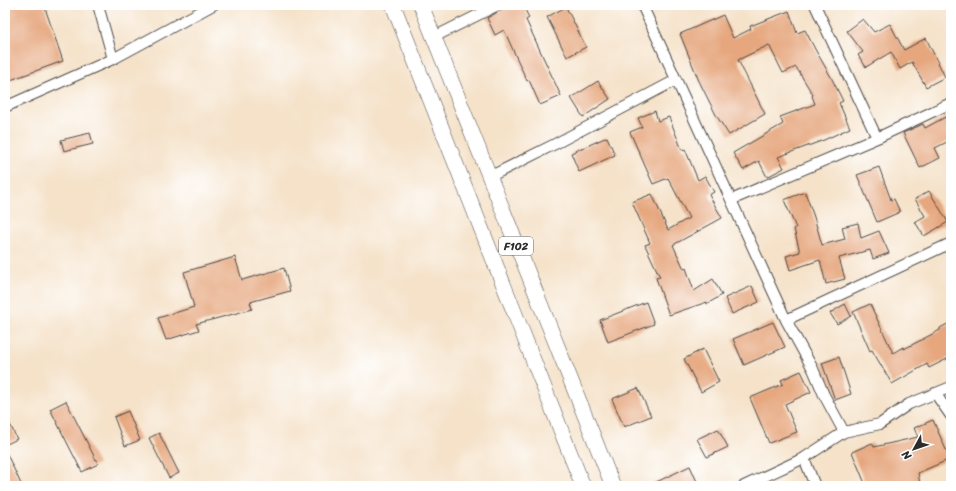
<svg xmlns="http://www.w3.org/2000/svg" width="956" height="491" font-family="Sriracha,sans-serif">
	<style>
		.building { fill: #e6a77f }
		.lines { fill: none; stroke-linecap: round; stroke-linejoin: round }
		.minor-casing { stroke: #494643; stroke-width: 12 }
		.primary-casing { stroke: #494643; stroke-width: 16 }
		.minor { stroke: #fff; stroke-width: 10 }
		.primary { stroke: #fff; stroke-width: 15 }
		.labels { text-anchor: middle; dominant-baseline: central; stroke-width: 3; stroke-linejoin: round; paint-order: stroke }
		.shield { fill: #fff; stroke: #6b6b6b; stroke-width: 1 }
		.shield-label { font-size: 11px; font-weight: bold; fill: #2b2b2b }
	</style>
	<rect width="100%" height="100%" fill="#fff"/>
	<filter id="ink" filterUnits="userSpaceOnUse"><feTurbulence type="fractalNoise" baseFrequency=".025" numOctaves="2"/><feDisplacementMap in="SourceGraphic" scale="8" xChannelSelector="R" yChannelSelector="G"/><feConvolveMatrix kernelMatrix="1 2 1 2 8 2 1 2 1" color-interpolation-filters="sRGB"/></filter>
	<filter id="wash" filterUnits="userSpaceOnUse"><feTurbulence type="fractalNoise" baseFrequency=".012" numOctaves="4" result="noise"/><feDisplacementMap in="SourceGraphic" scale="16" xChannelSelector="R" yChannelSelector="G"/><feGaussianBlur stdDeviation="0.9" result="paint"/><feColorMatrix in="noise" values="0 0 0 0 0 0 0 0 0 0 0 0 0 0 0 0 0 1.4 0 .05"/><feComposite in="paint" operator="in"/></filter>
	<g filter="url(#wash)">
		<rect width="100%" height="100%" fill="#f5e2c9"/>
		<g id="blocks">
			<!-- building -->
			<path class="building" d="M 5,5 L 44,5 L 63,61 L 5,82 Z
				M 510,5 L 523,5 L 529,18 L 526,20 L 561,96 L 540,105 L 529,80 L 527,81 L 504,30 L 495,35 L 487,18 Z
				M 566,7 L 586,47 L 567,57 L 547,17 Z
				M 789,11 L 797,33 L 805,30 L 816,51 L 831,77 L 843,101 L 839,103 L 850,128 L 824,140 L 778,157 L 784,168 L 767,177 L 759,161 L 743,170 L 733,153 L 783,124 L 780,117 L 815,104 L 812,96 L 813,95 L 796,67 L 783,73 L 769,45 L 738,60 L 765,114 L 729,135 L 716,115 L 699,81 L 680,34 L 723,15 L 733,38 L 751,29 L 750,26 Z
				M 863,19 L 874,32 L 890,24 L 904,50 L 926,38 L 945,77 L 926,87 L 912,62 L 900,69 L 891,52 L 866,67 L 858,55 L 863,52 L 847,31 Z
				M 598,81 L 610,99 L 583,117 L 571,98 Z
				M 655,111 L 658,121 L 669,117 L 682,150 L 685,149 L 698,180 L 705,176 L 714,192 L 709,195 L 722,218 L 673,245 L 684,269 L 686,268 L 694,291 L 713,279 L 722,295 L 707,304 L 707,302 L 669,315 L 656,278 L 660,277 L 645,245 L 650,243 L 632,202 L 652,194 L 668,230 L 689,218 L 668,178 L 653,184 L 630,132 L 642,127 L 638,118 Z
				M 951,114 L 951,140 L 935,148 L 940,158 L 920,168 L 903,133 L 923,124 L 925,128 Z
				M 90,133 L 93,144 L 64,151 L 61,140 Z
				M 607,137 L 615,155 L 579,172 L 571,153 Z
				M 879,167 L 891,200 L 894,199 L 900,212 L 877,222 L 857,175 Z
				M 929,191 L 948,222 L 924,236 L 915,222 L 925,216 L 915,199 Z
				M 805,192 L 814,217 L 822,245 L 845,239 L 842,227 L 858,223 L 861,238 L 879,231 L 889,253 L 873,259 L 870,250 L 839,258 L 845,279 L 826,284 L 820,260 L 790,270 L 786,256 L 800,252 L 794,229 L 796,228 L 784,200 Z
				M 235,257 L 242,280 L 284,268 L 290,291 L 250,302 L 252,309 L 196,324 L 199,330 L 166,340 L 158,318 L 194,307 L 184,272 Z
				M 752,286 L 759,302 L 732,314 L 725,298 Z
				M 646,302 L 654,324 L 608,342 L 600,320 Z
				M 845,304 L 851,316 L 837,324 L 830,313 Z
				M 870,304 L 893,353 L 903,347 L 904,349 L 940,330 L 940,328 L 951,322 L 951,357 L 929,368 L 927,364 L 892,384 L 872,350 L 870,351 L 853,312 Z
				M 773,322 L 785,347 L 744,365 L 733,339 Z
				M 703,349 L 719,382 L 701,392 L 684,359 Z
				M 839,357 L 851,394 L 835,400 L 822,363 Z
				M 801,371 L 811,392 L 785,404 L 797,432 L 769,443 L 750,398 L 783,384 L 781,380 Z
				M 638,388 L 651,416 L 624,427 L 612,399 Z
				M 66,401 L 98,464 L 82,472 L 50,409 Z
				M 128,411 L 140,440 L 125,446 L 114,417 Z
				M 5,414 L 17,439 L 5,445 Z
				M 933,420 L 950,459 L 918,473 L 920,484 L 911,486 L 866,486 L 852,452 L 872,443 L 874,447 L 918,437 L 914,428 Z
				M 718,429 L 728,447 L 707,457 L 697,439 Z
				M 159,433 L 179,473 L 169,478 L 149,438 Z
				M 5,450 L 22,486 L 5,486 Z
				M 690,466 L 699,486 L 648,486 Z"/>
		</g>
	</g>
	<g filter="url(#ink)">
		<use href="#blocks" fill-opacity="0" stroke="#494643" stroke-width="1"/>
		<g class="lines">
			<!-- minor casing -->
			<g class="minor-casing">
				<path id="minor" d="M 98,5 L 113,59
					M 642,5 L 769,283 L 786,320 L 813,369 L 824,395 L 844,432
					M 815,5 L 877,138
					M 434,37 L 498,5
					M 5,107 L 113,59 L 213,5
					M 489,177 L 555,144 L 676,80
					M 731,200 L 877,138 L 951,103
					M 786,320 L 951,243
					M 935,393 L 951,416
					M 804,458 L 815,486
					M 744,486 L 804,458 L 844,432 L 880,424 L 909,404 L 951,387"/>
			</g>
			<!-- primary casing -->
			<g class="primary-casing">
				<path id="primary" d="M 393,5 L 583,486
					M 421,5 L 613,486"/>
			</g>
			<!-- minor -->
			<use href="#minor" class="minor"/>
			<!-- primary -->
			<use href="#primary" class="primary"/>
		</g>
	</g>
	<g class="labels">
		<!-- shield labels -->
		<rect class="shield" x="499" y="237" width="34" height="18" rx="3"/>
		<g class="shield-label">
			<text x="516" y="246">F102</text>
		</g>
	</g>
	<!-- margin -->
	<rect width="956" height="491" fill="none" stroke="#fff" stroke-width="20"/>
	<!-- north arrow -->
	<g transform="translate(914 449) rotate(230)" stroke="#ffffff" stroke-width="3" paint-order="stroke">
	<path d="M0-3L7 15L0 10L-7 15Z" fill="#2b2b2b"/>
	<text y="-6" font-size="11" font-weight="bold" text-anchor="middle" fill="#2b2b2b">N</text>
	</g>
</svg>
